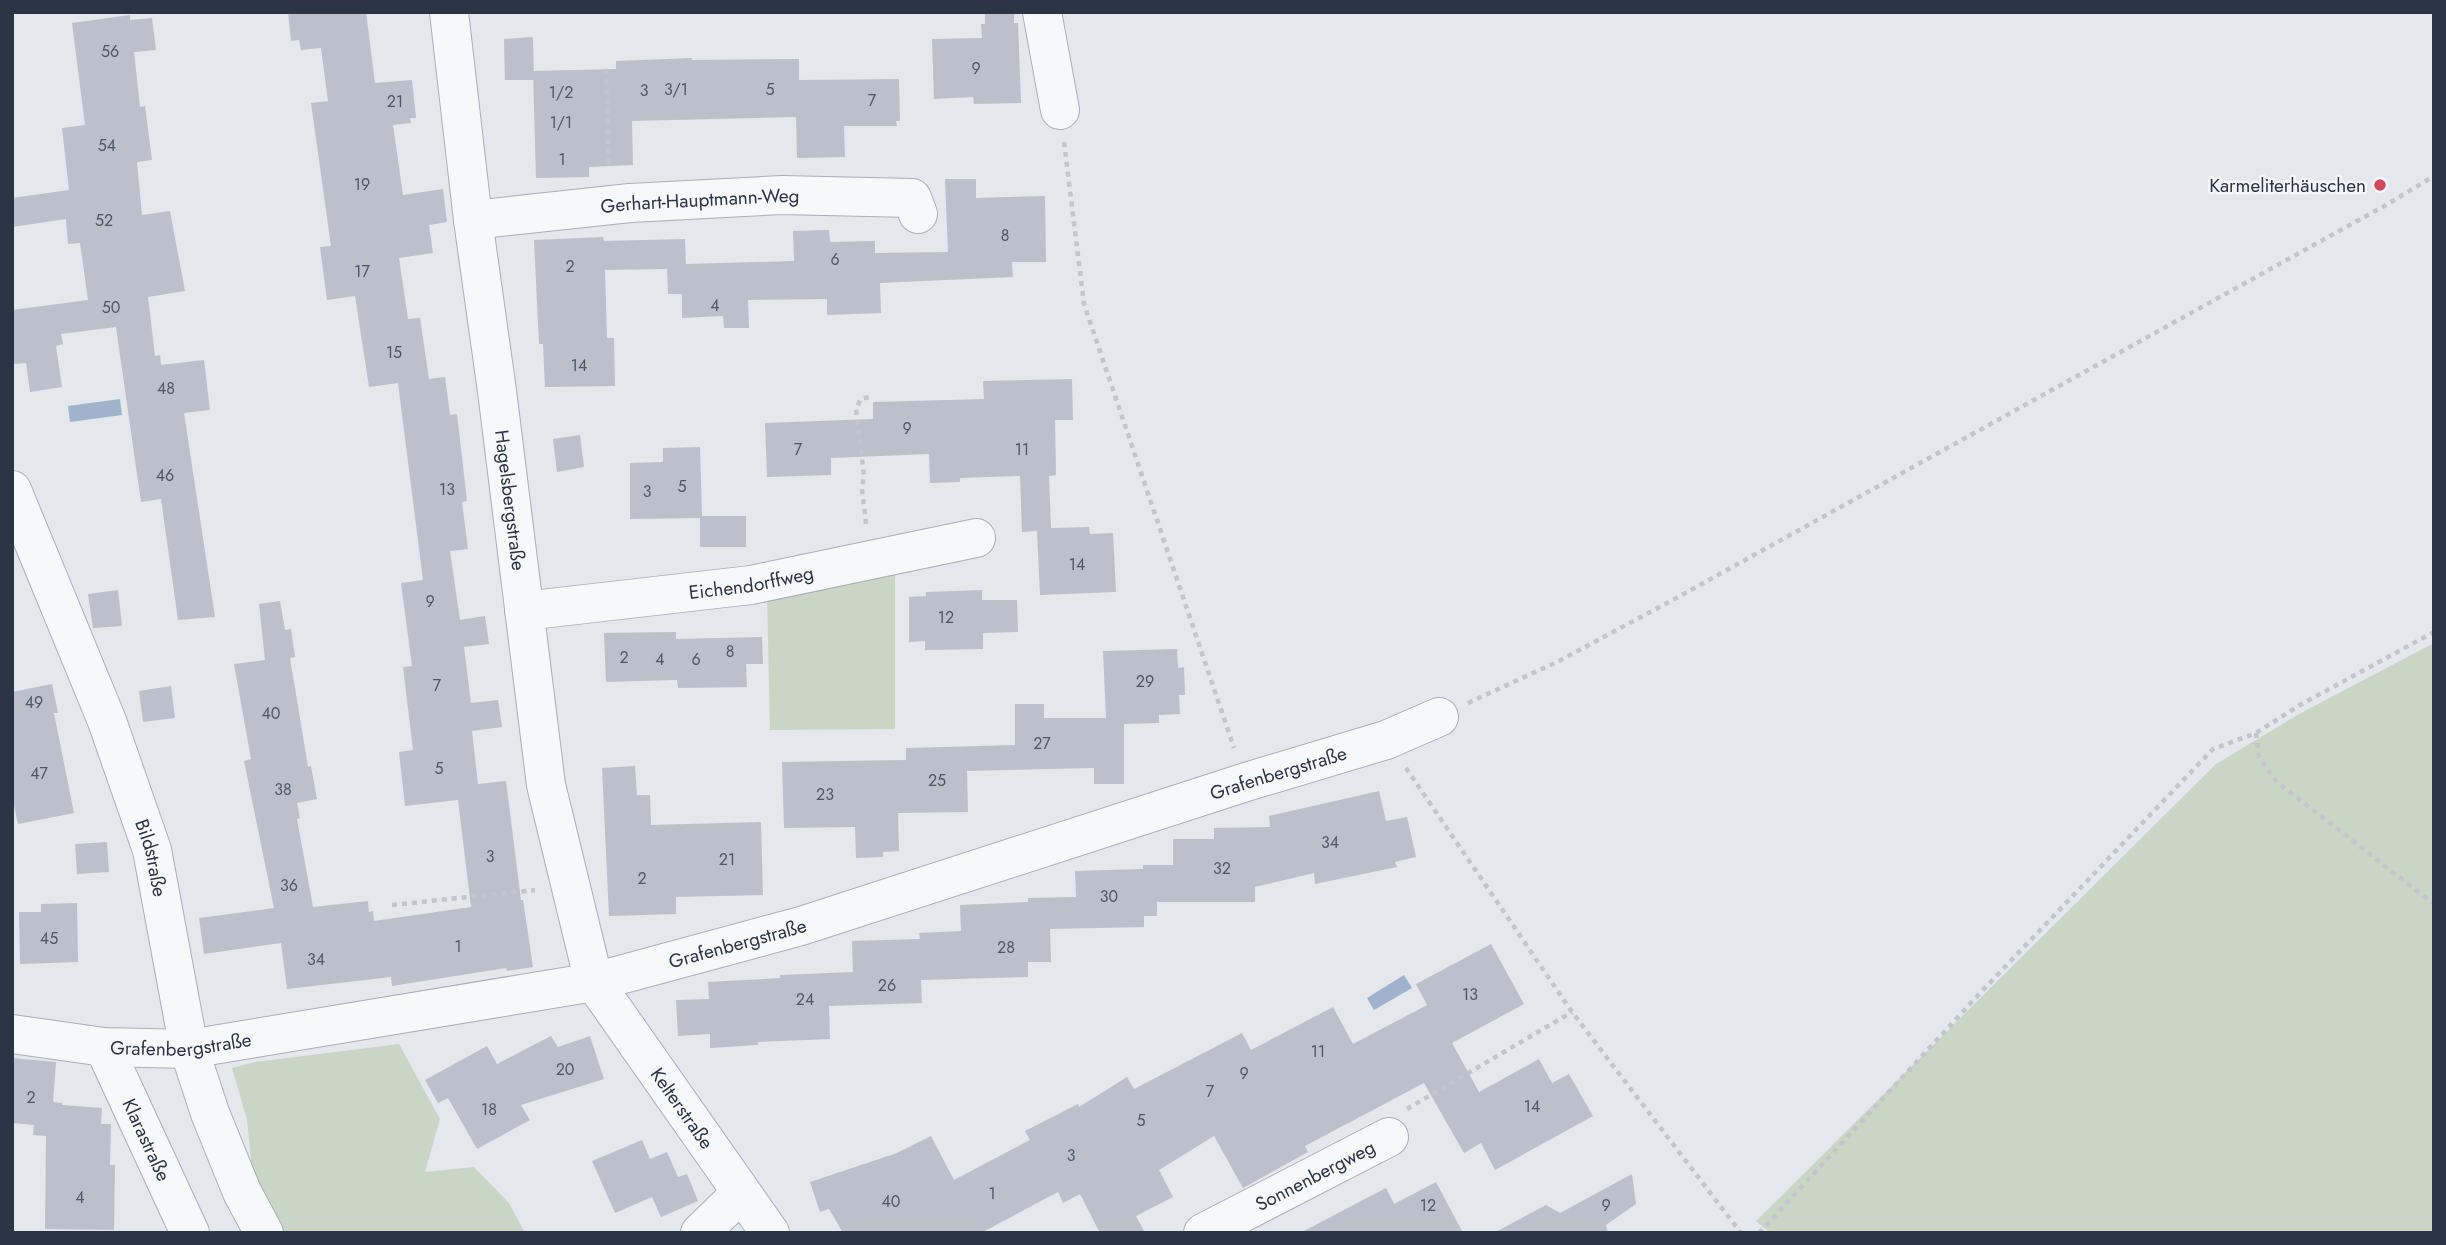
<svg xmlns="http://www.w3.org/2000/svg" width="2446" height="1245" font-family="Jost,sans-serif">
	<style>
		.green { fill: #c9d6c5 }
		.water { fill: #9fb4cc }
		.building { fill: #bbc0ca }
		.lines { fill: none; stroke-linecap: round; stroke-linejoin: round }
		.minor-casing { stroke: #a9aeb7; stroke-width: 40 }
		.path { stroke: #c2c5cb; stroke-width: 4.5; stroke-dasharray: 5 5; stroke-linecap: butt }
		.minor { stroke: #f7f8fa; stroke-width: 38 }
		.poi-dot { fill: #d1495b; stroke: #f4f6f9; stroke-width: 2.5 }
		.labels { text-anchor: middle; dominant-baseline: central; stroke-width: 5; stroke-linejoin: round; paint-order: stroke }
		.number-label { font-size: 16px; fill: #4f5766 }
		.poi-label { font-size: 19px; fill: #2b3445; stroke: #f4f6f9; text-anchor: end }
		.street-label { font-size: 19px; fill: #2b3445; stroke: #f4f6f9 }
	</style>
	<rect width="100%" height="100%" fill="#e4e7ec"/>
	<!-- green -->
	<path class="green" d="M 895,567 L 895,729 L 770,730 L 767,593 Z
		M 2434,643 L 2434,1233 L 1770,1233 L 1756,1221 L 2216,764 L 2299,714 Z
		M 399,1044 L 440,1119 L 425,1172 L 474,1167 L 509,1203 L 525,1233 L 282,1233 L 253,1180 L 247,1120 L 232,1068 L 255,1062 Z"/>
	<!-- water -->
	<path class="water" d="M 120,399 L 122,415 L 70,422 L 68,406 Z
		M 1404,975 L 1412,988 L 1374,1010 L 1367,998 Z"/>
	<!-- building -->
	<path class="building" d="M 288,12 L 366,12 L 375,83 L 412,80 L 416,118 L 410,118 L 411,123 L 393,125 L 403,195 L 443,189 L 447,222 L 429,225 L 433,253 L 399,258 L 408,319 L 420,318 L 429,379 L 445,377 L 450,415 L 457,414 L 467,501 L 462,502 L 468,549 L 450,551 L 460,620 L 485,616 L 489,644 L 464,647 L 471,703 L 498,700 L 502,727 L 472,731 L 478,784 L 506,781 L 521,900 L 523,900 L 533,967 L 507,971 L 506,968 L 392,986 L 391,977 L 287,989 L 281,943 L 204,954 L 199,918 L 274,908 L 244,761 L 251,759 L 234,664 L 265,660 L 259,604 L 280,601 L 285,630 L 291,629 L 295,657 L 290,658 L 308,767 L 311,766 L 317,799 L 297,803 L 300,818 L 297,819 L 313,907 L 368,901 L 369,912 L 373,911 L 374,921 L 471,907 L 458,800 L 405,806 L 399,752 L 413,750 L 403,667 L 412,666 L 401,583 L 423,580 L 398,383 L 369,387 L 355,296 L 327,300 L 320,247 L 331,246 L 311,103 L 328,101 L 321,48 L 301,50 L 299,40 L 291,41 Z
		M 985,12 L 1014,12 L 1014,23 L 1018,23 L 1021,103 L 974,104 L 973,97 L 934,99 L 932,39 L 982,38 L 981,24 L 985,24 Z
		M 130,15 L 130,20 L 152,18 L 156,50 L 134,52 L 140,107 L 145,106 L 152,160 L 137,162 L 142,215 L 170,211 L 185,291 L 148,297 L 155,356 L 160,355 L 161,365 L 204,360 L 210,410 L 184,413 L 215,617 L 178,620 L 161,499 L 141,502 L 116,327 L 61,334 L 63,344 L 56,346 L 62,387 L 30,392 L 26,363 L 12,364 L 12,310 L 88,300 L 80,243 L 68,244 L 66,219 L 12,227 L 12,198 L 69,190 L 62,128 L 85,125 L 72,23 Z
		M 533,37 L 534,80 L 505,80 L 504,39 Z
		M 692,58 L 692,60 L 799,59 L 799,80 L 899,79 L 900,121 L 896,121 L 897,126 L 844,126 L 845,157 L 797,158 L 796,117 L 632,121 L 633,165 L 589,167 L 589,177 L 536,178 L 533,71 L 616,69 L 616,61 Z
		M 945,179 L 976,179 L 976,198 L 1045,196 L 1046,262 L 1012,262 L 1013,277 L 880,283 L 881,313 L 827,315 L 827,299 L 748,300 L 749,328 L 724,328 L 723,316 L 682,318 L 682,294 L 668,294 L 667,269 L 605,270 L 607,338 L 614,338 L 615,386 L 545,387 L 543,344 L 539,344 L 534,240 L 603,237 L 604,241 L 685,239 L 686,264 L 794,261 L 793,231 L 829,230 L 830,242 L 875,241 L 875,253 L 948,252 Z
		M 1072,379 L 1073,420 L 1055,420 L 1056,475 L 1049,476 L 1051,528 L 1089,527 L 1090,534 L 1113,533 L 1116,592 L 1040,595 L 1037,531 L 1022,532 L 1020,476 L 960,478 L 960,482 L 930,483 L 929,454 L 831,458 L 831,475 L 767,477 L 765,423 L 873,419 L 873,402 L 984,399 L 983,381 Z
		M 580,435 L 584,467 L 557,472 L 553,439 Z
		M 700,447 L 702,516 L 746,516 L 746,547 L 700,547 L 700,518 L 630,519 L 630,463 L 663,462 L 663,448 Z
		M 118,590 L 122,626 L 93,628 L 88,594 Z
		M 982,590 L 982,600 L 1017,600 L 1018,632 L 983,633 L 983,649 L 925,650 L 925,641 L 909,642 L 909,597 L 926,596 L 926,592 Z
		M 676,632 L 676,639 L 762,637 L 763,664 L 746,664 L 747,687 L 678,688 L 677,680 L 606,682 L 604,633 Z
		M 1177,649 L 1178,668 L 1184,667 L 1185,695 L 1179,695 L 1180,714 L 1159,715 L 1159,723 L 1124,724 L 1124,784 L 1094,784 L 1094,768 L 967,771 L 968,812 L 898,813 L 899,851 L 883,852 L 883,857 L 856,858 L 855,827 L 784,828 L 782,762 L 906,760 L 906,748 L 1015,745 L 1015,704 L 1044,704 L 1044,718 L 1106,718 L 1103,651 Z
		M 52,684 L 58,713 L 54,713 L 74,813 L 18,824 L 12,796 L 12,692 Z
		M 171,686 L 175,718 L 143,722 L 139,691 Z
		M 635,766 L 637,795 L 650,795 L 651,825 L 761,822 L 763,895 L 676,897 L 676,914 L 609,916 L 602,768 Z
		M 1379,791 L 1386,821 L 1407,817 L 1416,857 L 1395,862 L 1397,867 L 1315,884 L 1314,873 L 1255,887 L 1255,902 L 1157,902 L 1157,916 L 1144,916 L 1144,927 L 1050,929 L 1051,962 L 1028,962 L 1028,977 L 921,980 L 922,1003 L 829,1006 L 830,1039 L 758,1042 L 758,1045 L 710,1048 L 710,1034 L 678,1036 L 676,1000 L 709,999 L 708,982 L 780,978 L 780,975 L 853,972 L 852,941 L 920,939 L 919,933 L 961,931 L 960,905 L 1028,902 L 1028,898 L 1076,897 L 1075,871 L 1143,869 L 1143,865 L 1173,865 L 1173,839 L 1214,839 L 1214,828 L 1270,827 L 1269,816 Z
		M 107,842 L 109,872 L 77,874 L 75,844 Z
		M 77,903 L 78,962 L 20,964 L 19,912 L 41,912 L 41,904 Z
		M 1491,944 L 1524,1004 L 1452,1043 L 1479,1092 L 1539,1059 L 1552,1083 L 1569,1074 L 1593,1116 L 1495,1170 L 1481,1143 L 1464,1153 L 1424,1083 L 1305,1146 L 1308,1152 L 1243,1188 L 1214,1136 L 1159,1170 L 1173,1197 L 1136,1216 L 1145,1233 L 1100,1233 L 1080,1194 L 1063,1203 L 1058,1192 L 981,1233 L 843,1233 L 829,1209 L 820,1212 L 810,1182 L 897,1153 L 931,1136 L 954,1180 L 1030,1140 L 1025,1131 L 1078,1104 L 1079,1107 L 1127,1077 L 1134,1089 L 1242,1033 L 1251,1050 L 1333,1007 L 1353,1044 L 1427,1005 L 1416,984 Z
		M 551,1036 L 558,1047 L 590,1036 L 604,1079 L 521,1105 L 530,1120 L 477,1149 L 448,1098 L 438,1103 L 425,1080 L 487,1046 L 497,1064 Z
		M 12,1058 L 56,1062 L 53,1102 L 62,1103 L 62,1105 L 102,1108 L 101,1124 L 111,1124 L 110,1165 L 115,1165 L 114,1230 L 45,1229 L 46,1136 L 33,1135 L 34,1125 L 12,1123 Z
		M 642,1140 L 650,1159 L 667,1152 L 678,1177 L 687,1174 L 698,1201 L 661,1217 L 652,1197 L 615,1213 L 592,1161 Z
		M 1632,1174 L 1636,1204 L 1606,1225 L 1608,1233 L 1494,1233 L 1546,1205 L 1560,1213 Z
		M 1436,1182 L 1463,1233 L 1300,1233 L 1386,1188 L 1394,1204 Z"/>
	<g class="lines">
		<!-- minor casing -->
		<g class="minor-casing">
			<g id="minor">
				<path id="s1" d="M 449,12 L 473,220 L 497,391 L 546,785 L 594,982 L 770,1233"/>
				<path d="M 1042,12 L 1060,110"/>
				<path id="s2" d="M 473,220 L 630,203 L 782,195 L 912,198 L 918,214"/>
				<path id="s3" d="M 12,490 L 107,721 L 152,850 L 189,1049 L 210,1113 L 242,1192 L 264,1233"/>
				<path id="s4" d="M 524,611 L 751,585 L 976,538"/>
				<path id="s5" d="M 12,1034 L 104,1047 L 189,1049 L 594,982 L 801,926 L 1246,782 L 1386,740 L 1439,717"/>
				<path id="s6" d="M 104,1047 L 190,1233"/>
				<path d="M 700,1233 L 741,1193"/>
				<path id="s7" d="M 1203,1233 L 1389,1137"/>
			</g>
		</g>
		<!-- path -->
		<path class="path" d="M 606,69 L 609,169
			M 1064,142 L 1084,304 L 1234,748
			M 866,524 L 862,489 L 864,475 L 856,409 L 861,399 L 873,396
			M 1468,703 L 1559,661 L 1680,596 L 2386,205 L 2434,176
			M 2256,733 L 2259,757 L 2277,782 L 2434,904
			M 1406,768 L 1572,1012 L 1741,1233
			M 392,905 L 535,890
			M 1407,1109 L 1572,1012
			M 1759,1233 L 1981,992 L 2213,749 L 2256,733 L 2300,705 L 2434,632"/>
		<!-- minor -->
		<use href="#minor" class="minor"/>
	</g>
	<!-- markers -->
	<circle class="poi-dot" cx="2380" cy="185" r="7"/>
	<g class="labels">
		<!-- number labels -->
		<g class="number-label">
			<text x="110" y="51">56</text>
			<text x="976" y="68">9</text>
			<text x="676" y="89">3/1</text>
			<text x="770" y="89">5</text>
			<text x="644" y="90">3</text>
			<text x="561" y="92">1/2</text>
			<text x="872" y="100">7</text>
			<text x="395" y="101">21</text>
			<text x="561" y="122">1/1</text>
			<text x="107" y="145">54</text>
			<text x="562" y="159">1</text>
			<text x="362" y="184">19</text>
			<text x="104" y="220">52</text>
			<text x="1005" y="235">8</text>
			<text x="835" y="259">6</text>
			<text x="570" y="266">2</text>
			<text x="362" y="271">17</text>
			<text x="715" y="305">4</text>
			<text x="111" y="307">50</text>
			<text x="394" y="352">15</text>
			<text x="579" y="365">14</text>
			<text x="166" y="388">48</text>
			<text x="907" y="428">9</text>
			<text x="798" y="449">7</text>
			<text x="1022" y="449">11</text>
			<text x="165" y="475">46</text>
			<text x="682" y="486">5</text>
			<text x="447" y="489">13</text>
			<text x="647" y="491">3</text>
			<text x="1077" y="564">14</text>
			<text x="430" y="601">9</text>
			<text x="946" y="617">12</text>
			<text x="730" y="651">8</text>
			<text x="624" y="657">2</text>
			<text x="660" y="659">4</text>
			<text x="696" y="659">6</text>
			<text x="1145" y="681">29</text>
			<text x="437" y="685">7</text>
			<text x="34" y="702">49</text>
			<text x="271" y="713">40</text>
			<text x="1042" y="743">27</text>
			<text x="439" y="768">5</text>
			<text x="39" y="773">47</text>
			<text x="937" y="780">25</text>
			<text x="283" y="789">38</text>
			<text x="825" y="794">23</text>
			<text x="1330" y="842">34</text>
			<text x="490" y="856">3</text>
			<text x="727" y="859">21</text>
			<text x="1222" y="868">32</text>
			<text x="642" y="878">2</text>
			<text x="289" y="885">36</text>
			<text x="1109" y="896">30</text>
			<text x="49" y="938">45</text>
			<text x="458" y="946">1</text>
			<text x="1006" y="947">28</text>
			<text x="316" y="959">34</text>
			<text x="887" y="985">26</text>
			<text x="1470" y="994">13</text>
			<text x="805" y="999">24</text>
			<text x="1318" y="1051">11</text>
			<text x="565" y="1069">20</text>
			<text x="1244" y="1073">9</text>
			<text x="1210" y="1091">7</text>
			<text x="31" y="1097">2</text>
			<text x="1532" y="1106">14</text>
			<text x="489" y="1109">18</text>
			<text x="1141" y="1120">5</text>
			<text x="1071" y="1155">3</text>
			<text x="992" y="1193">1</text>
			<text x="80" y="1197">4</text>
			<text x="891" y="1201">40</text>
			<text x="1428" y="1205">12</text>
			<text x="1606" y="1205">9</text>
		</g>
		<!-- poi labels -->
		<g class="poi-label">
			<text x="2366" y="185">Karmeliterhäuschen</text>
		</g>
		<!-- street labels -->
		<g class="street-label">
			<text stroke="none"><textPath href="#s2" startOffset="228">Gerhart-Hauptmann-Weg</textPath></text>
			<text stroke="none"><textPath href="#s1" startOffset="492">Hagelsbergstraße</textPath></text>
			<text stroke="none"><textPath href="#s4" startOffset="229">Eichendorffweg</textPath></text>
			<text stroke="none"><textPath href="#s5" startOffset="1304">Grafenbergstraße</textPath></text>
			<text stroke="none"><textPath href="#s3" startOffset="394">Bildstraße</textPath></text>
			<text stroke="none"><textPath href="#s5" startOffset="737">Grafenbergstraße</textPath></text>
			<text stroke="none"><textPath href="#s5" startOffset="170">Grafenbergstraße</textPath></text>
			<text stroke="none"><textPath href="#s1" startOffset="1136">Kelterstraße</textPath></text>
			<text stroke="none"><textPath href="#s6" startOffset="102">Klarastraße</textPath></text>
			<text stroke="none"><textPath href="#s7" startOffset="126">Sonnenbergweg</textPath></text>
		</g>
	</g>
	<!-- border -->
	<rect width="2446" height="1245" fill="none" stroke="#2b3445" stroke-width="28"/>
</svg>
